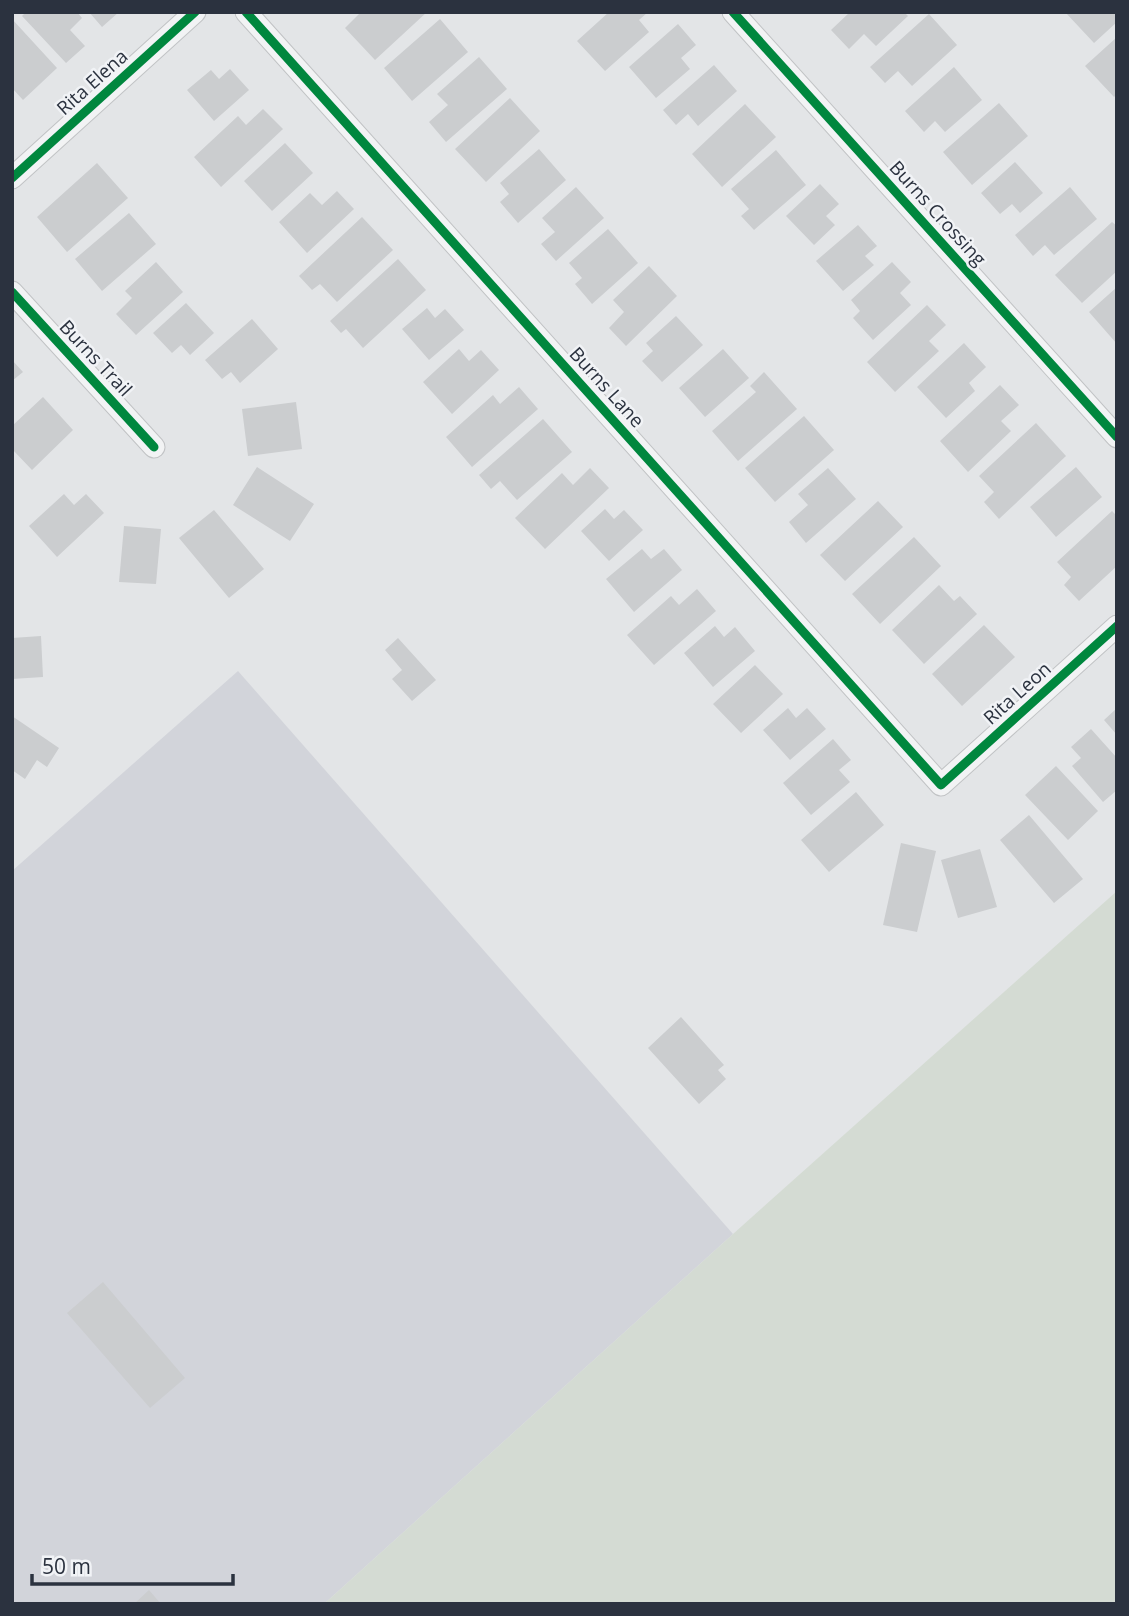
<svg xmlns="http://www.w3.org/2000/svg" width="1129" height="1616" font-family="'Open Sans',sans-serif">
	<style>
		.built { fill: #d2d4da }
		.green { fill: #d4dbd3 }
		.building { fill: #cbcdcf }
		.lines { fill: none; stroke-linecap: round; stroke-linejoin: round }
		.minor-casing { stroke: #c1c3c5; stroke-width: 23 }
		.minor { stroke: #f2f3f4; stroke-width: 21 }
		.cycleway-casing { stroke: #f1f3f6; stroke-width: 13 }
		.cycleway { stroke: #00873e; stroke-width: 9 }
		.labels { text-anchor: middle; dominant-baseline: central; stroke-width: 5; stroke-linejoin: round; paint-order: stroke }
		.street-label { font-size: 19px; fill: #2b323f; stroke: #f1f3f6 }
	</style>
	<rect width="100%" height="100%" fill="#e3e5e7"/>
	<!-- built -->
	<path class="built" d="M 238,671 L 733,1234 L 324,1604 L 12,1604 L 12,871 Z"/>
	<!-- green -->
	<path class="green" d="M 1117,891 L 1117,1604 L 324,1604 L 733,1234 Z"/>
	<!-- building -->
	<path class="building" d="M 26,12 L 77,12 L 82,18 L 70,30 L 85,46 L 66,63 L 22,16 Z
		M 89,12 L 119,12 L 102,27 Z
		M 361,12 L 427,12 L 375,60 L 345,28 Z
		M 609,12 L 648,12 L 639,20 L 649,32 L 605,71 L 577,41 Z
		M 850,12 L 904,12 L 908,16 L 876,46 L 864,34 L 849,49 L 831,30 Z
		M 1065,12 L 1117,12 L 1117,22 L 1094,43 Z
		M 929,14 L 957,45 L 912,86 L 898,71 L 885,83 L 870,67 Z
		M 12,19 L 57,68 L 23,100 L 12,88 Z
		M 440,19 L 468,52 L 412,101 L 384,68 Z
		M 678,24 L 696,45 L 681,58 L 690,69 L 656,98 L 629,67 Z
		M 1117,37 L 1117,94 L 1114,97 L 1085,66 Z
		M 479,57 L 507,89 L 446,142 L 429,122 L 448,105 L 437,94 Z
		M 714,65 L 737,91 L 698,126 L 688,114 L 676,125 L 663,110 Z
		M 954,67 L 982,100 L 945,132 L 935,121 L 924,132 L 905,111 Z
		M 230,69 L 249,90 L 214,121 L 187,90 L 211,70 L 219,79 Z
		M 510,98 L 540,131 L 486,182 L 455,149 Z
		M 999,103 L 1028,136 L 972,185 L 943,152 Z
		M 745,104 L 776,137 L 722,187 L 692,154 Z
		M 263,109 L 283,129 L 221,187 L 194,157 L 238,116 L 246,125 Z
		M 285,143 L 313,173 L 272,211 L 244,181 Z
		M 539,149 L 566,180 L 518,223 L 500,202 L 509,194 L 500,183 Z
		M 776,150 L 806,185 L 754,230 L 741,216 L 749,209 L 731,189 Z
		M 1015,162 L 1043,193 L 1020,213 L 1012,204 L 1000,214 L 981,193 Z
		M 97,163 L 128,198 L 67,252 L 37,217 Z
		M 820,184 L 839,204 L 826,216 L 835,225 L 814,245 L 786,216 Z
		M 576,187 L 604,218 L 556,261 L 541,244 L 555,232 L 542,218 Z
		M 1070,187 L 1097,219 L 1054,255 L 1045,245 L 1033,256 L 1015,235 Z
		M 337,191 L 354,209 L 307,253 L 279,222 L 310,193 L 322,205 Z
		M 129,213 L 156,244 L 102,291 L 75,259 Z
		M 362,217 L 393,250 L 337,302 L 320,284 L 312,290 L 299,276 Z
		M 1112,222 L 1117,226 L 1117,271 L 1082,303 L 1055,275 Z
		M 858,225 L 877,246 L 865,256 L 874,265 L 843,291 L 816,261 Z
		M 608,229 L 638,263 L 592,304 L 575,284 L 582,278 L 569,263 Z
		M 398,259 L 426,290 L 363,348 L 346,329 L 341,333 L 330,321 Z
		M 156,262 L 183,292 L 136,335 L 116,314 L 132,298 L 125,291 Z
		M 892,262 L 911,282 L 900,293 L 911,305 L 873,340 L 853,318 L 860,311 L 851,300 Z
		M 649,266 L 677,296 L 626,346 L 609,328 L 624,312 L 613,300 Z
		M 1117,287 L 1117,344 L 1089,312 Z
		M 186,303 L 214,333 L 190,355 L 181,345 L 172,353 L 153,333 Z
		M 927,305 L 946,325 L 929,341 L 939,351 L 895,392 L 867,362 Z
		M 427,308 L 435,318 L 445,309 L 464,330 L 429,360 L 402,329 Z
		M 676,316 L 703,345 L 662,382 L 642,361 L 653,351 L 646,343 Z
		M 252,319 L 278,349 L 240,383 L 231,372 L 222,379 L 205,360 Z
		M 964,343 L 986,367 L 969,383 L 975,391 L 946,418 L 917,387 Z
		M 459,349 L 469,361 L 481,350 L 499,370 L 452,414 L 423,382 Z
		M 723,349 L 749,378 L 705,417 L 679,388 Z
		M 12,360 L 23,372 L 12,381 Z
		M 764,372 L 797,409 L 738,461 L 712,431 L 756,392 L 750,386 Z
		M 1000,385 L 1019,405 L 1001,421 L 1011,431 L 968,472 L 940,441 Z
		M 519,387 L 538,409 L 472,467 L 446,437 L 493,395 L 500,404 Z
		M 43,397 L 73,430 L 32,470 L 12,449 L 12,426 Z
		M 296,402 L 302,449 L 248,456 L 242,409 Z
		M 804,416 L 834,450 L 775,502 L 745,468 Z
		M 543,419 L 572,452 L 517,500 L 500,481 L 491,489 L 479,475 Z
		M 1036,423 L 1066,456 L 999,519 L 984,502 L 994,492 L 979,476 Z
		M 257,467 L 314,504 L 290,541 L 233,505 Z
		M 1076,467 L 1102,497 L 1056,537 L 1030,507 Z
		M 590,468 L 609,488 L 545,549 L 515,518 L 562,473 L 573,485 Z
		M 828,468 L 856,499 L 806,543 L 789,522 L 808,505 L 798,494 Z
		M 64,494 L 74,505 L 86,494 L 104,513 L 57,557 L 29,526 Z
		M 878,501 L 903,527 L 845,581 L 820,555 Z
		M 605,509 L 614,519 L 624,510 L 643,530 L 609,561 L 581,531 Z
		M 214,510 L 264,569 L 229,598 L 179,538 Z
		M 1112,511 L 1117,516 L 1117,566 L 1079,601 L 1064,585 L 1071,577 L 1057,562 Z
		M 124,526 L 161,529 L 156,584 L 119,582 Z
		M 914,537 L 941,566 L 880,624 L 852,594 Z
		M 642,549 L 651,559 L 664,549 L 682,570 L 634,612 L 606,579 Z
		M 939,585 L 954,601 L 960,596 L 977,614 L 924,664 L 892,630 Z
		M 697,589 L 716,611 L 654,665 L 627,635 L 671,596 L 679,605 Z
		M 984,625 L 1015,657 L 962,706 L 932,674 Z
		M 715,626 L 724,637 L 735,627 L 755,651 L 713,687 L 684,653 Z
		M 41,636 L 43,677 L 12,679 L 12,638 Z
		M 398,638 L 436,680 L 412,701 L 392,679 L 402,670 L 385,650 Z
		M 755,665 L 783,694 L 741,733 L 713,704 Z
		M 788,708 L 796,718 L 807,708 L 826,729 L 790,760 L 763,730 Z
		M 1117,708 L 1117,735 L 1104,720 Z
		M 12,716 L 59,748 L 47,767 L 37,760 L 25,779 L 12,770 Z
		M 1091,729 L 1117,758 L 1117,790 L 1103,802 L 1072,766 L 1081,758 L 1071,747 Z
		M 833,739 L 851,760 L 839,770 L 850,782 L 811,815 L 783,783 Z
		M 1056,766 L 1098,811 L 1068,840 L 1025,795 Z
		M 856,792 L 884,825 L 829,872 L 801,840 Z
		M 1029,815 L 1083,879 L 1054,903 L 1000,840 Z
		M 901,843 L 936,851 L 917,932 L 883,925 Z
		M 980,849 L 997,907 L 958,918 L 941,860 Z
		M 681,1017 L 724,1065 L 718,1070 L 726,1079 L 699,1104 L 648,1048 Z
		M 103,1282 L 185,1378 L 150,1408 L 67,1313 Z
		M 149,1590 L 161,1604 L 134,1604 Z"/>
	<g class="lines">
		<!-- minor casing -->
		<g class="minor-casing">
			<path id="minor" d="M 246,12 L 941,785 L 1117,626
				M 733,12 L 1117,437
				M 12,178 L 195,12
				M 12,292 L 154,447"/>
		</g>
		<!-- minor -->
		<use href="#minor" class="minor"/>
		<!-- cycleway casing -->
		<g class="cycleway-casing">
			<path id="cycleway" d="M 246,12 L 941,785 L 1117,626
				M 733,12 L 1117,437
				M 12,178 L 195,12
				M 12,292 L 154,447"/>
		</g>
		<!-- cycleway -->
		<use href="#cycleway" class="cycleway"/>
	</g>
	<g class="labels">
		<!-- street labels -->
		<g class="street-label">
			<text transform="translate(92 82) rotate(-42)">Rita Elena</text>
			<text transform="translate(938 213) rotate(48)">Burns Crossing</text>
			<text transform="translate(96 358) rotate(47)">Burns Trail</text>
			<text transform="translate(607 387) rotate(48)">Burns Lane</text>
			<text transform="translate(1017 693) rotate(-42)">Rita Leon</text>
		</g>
	</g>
	<!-- border -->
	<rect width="1129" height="1616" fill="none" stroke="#2b323f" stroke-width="28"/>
	<!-- scale -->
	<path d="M32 1574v10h201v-10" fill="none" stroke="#2b323f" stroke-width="3.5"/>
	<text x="42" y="1574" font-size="21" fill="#2b323f" stroke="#f1f3f6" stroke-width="5" paint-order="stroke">50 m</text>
</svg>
